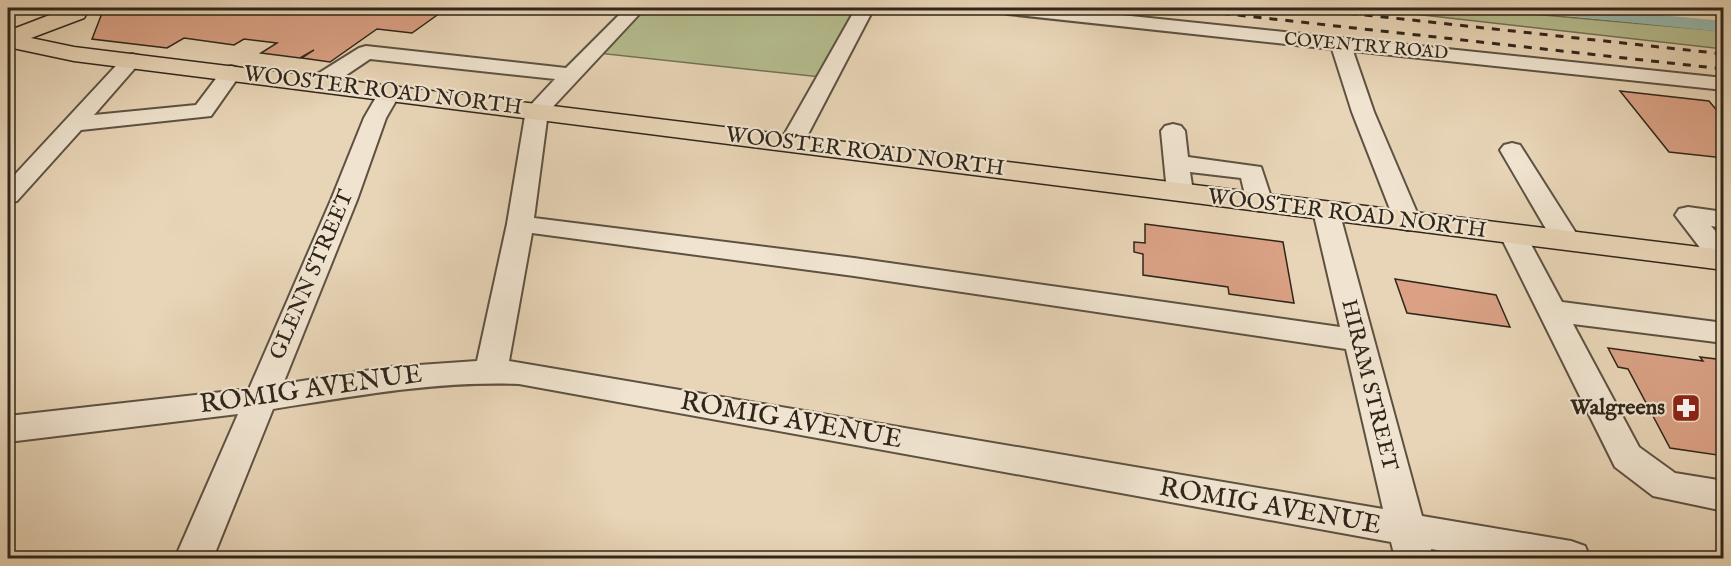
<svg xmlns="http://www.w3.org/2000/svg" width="1731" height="566" font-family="'IM FELL English',serif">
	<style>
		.green { fill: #b5bd8f; stroke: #727255; stroke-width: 1.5 }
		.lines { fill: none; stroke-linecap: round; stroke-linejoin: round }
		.canal { fill: #97b8af; fill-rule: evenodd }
		.building { fill: #daa185; stroke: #2f261b; stroke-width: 1.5 }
		.minor-casing { stroke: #5d5242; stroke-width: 4 }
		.major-casing { stroke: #2f261b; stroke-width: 3 }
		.path { stroke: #2f261b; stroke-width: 3; stroke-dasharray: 1 2; stroke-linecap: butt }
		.minor { fill: #f0e4d0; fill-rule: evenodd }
		.major { fill: #e8d5b7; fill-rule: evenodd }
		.rail { stroke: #2f261b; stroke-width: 3; stroke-dasharray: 8 8; stroke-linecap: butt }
		.labels { text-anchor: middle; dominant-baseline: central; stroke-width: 4.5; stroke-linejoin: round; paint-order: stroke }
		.far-street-label { font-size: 18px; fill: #2f261b; stroke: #f0e4d0 }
		.street-label { font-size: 22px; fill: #2f261b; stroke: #f0e4d0 }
		.poi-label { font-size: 22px; font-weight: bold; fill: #2f261b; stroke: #f0e4d0; text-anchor: end }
		.near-street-label { font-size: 27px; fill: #2f261b; stroke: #f0e4d0 }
	</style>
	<rect width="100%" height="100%" fill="#e8d5b7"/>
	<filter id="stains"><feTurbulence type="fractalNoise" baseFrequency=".00333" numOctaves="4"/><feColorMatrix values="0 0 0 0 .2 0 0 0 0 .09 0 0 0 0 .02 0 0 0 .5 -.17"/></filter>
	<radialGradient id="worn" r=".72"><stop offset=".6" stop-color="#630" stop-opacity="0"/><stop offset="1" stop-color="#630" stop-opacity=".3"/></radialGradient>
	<!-- green -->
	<path class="green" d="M 643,8 L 854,8 L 821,77 L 597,53 Z
		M 1361,8 L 1465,8 L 1723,31 L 1723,49 Z"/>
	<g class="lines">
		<!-- canal -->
		<path class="canal" d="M 1530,8 L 1586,8 L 1724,21 L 1724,32 L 1539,13 L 1533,12 Z"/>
	</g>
	<!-- building -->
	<path class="building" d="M 104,8 L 447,8 L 412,33 L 377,29 L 330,62 L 302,58 L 314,50 L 300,58 L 261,53 L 277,43 L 244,39 L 234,45 L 184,38 L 167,48 L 92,39 Z
		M 1620,91 L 1709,101 L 1724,119 L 1724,158 L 1669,152 Z
		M 1145,224 L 1283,242 L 1294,303 L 1229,294 L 1228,287 L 1143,275 L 1143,254 L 1134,252 L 1134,242 L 1145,243 Z
		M 1395,279 L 1496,295 L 1510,327 L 1407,313 Z
		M 1608,348 L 1703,361 L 1700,357 L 1724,360 L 1724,456 L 1670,448 L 1628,369 L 1618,367 Z"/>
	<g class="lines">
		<!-- minor casing -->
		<g class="minor-casing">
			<path id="minor" d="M 626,8 L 645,8 L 548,112 L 534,218 L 854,258 L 1340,327 L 1313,211 L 1317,205 L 1326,203 L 1335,205 L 1339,211 L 1422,516 L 1571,541 L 1585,546 L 1590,558 L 1482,558 L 1431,549 L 1433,558 L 1395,558 L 1391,542 L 519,384 C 435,381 355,396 273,409 L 213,558 L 175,558 L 238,414 L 8,442 L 8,416 L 249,389 L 331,200 L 364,118 L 382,87 L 390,85 L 398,87 L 401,92 L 386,118 L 357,200 L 283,384 L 390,367 L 477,361 L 507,224 L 526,110 L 555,79 L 370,59 L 327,88 L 319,89 L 311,88 L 308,83 L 311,78 L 359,48 L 366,46 L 566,68 ZM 532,233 L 854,276 L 1346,349 L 1383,509 L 509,361 Z
				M 856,8 L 874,8 L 804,142 L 800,147 L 792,149 L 784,147 L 780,142 Z
				M 999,8 L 1054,8 L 1724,78 L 1724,90 L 1353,51 L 1374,112 L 1421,222 L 1417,228 L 1408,230 L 1399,228 L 1395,222 L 1352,112 L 1332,49 L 1008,14 L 1001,12 Z
				M 132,54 L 139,56 L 142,60 L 94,115 L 196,105 L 224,68 L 231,66 L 238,68 L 242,72 L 211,116 L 81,130 L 17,201 L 8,203 L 8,182 L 125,56 Z
				M 1173,124 L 1181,126 L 1185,131 L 1188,157 L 1261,167 L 1273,203 L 1269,208 L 1260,211 L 1251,208 L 1247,203 L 1241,178 L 1190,172 L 1193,192 L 1189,197 L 1180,200 L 1171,197 L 1167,192 L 1161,131 L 1165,126 Z
				M 1512,143 L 1520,145 L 1581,241 L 1577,247 L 1567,249 L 1557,247 L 1553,241 L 1500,150 L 1504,145 Z
				M 1688,207 L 1724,212 L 1724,228 L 1711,226 L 1724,241 L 1724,269 L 1714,266 L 1675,215 L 1679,209 Z
				M 1513,227 L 1522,229 L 1526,235 L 1562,302 L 1724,323 L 1724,343 L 1573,324 L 1639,447 L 1675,473 L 1724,481 L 1724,511 L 1653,496 L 1615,467 L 1500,235 L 1504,229 Z"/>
		</g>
		<!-- major casing -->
		<g class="major-casing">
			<path id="major" d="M 68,8 L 80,8 L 87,13 L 84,18 L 31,38 L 74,47 L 1724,250 L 1724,270 L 74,61 L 8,47 L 8,31 Z"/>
		</g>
		<!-- path -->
		<path class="path" d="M 1657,8 L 1724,15"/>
		<!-- minor -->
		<use href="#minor" class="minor"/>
		<!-- major -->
		<use href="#major" class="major"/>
		<!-- rail -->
		<path class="rail" d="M 1174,8 L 1724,69
			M 1301,8 L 1724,54"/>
	</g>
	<!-- icons -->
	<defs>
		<g id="pharmacy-square" transform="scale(1.5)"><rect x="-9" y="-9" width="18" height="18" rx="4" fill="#8f2418" stroke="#f0e4d0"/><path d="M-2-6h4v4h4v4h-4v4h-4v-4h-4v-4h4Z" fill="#fff"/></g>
	</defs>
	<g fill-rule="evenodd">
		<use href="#pharmacy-square" x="1686" y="408"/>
	</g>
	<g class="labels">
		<!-- far-street labels -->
		<g class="far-street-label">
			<text transform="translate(1366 47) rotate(5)">COVENTRY ROAD</text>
		</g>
		<!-- street labels -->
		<g class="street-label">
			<text transform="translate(383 91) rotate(7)">WOOSTER ROAD NORTH</text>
			<text transform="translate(865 152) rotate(7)">WOOSTER ROAD NORTH</text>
			<text transform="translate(1347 214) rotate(7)">WOOSTER ROAD NORTH</text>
			<text transform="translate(312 275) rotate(-67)">GLENN STREET</text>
			<text transform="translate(1369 385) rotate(76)">HIRAM STREET</text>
		</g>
		<!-- poi labels -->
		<g class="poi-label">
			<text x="1665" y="408">Walgreens</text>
		</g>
		<!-- near-street labels -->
		<g class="near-street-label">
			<text transform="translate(311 390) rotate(-8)">ROMIG AVENUE</text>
			<text transform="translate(791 421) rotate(10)">ROMIG AVENUE</text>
			<text transform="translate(1270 507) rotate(10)">ROMIG AVENUE</text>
		</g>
	</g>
	<!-- margin -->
	<rect width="1731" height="566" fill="none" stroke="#e8d5b7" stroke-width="30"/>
	<rect x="9" y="9" width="1713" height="548" fill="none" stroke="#2f261b" stroke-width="3"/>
	<rect x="15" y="15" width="1701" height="536" fill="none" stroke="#2f261b" stroke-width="1.5"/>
	<rect width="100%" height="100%" filter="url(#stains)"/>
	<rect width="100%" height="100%" fill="url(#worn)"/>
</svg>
